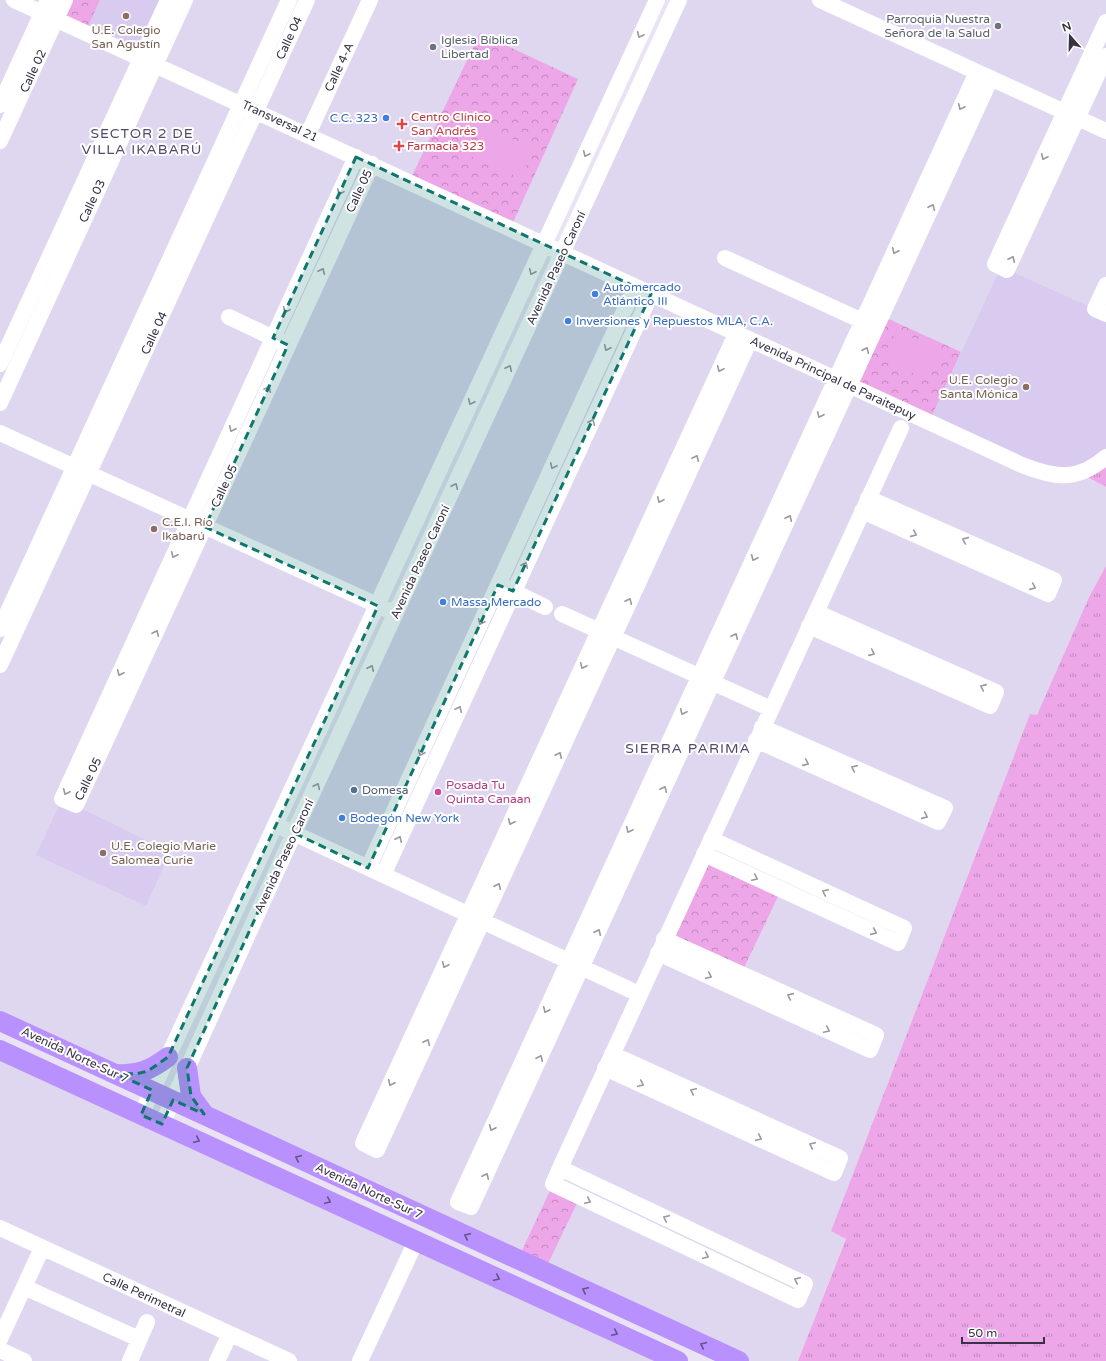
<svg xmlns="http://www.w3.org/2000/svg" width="1106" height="1361" font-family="'Varela Round',sans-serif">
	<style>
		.residential { fill: #dfd7ef }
		.education { fill: #d8cbef }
		.grass { fill: url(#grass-tufts) }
		.forest { fill: url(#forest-crowns) }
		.pitch { fill: #eda6e7 }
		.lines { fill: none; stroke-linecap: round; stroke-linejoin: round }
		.minor { stroke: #fff; stroke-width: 16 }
		.major { stroke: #b891ff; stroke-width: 20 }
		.oneway { stroke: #9b98a2 }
		.oneway2 { stroke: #645387 }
		.marked { fill: #0f766e; fill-opacity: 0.2; stroke: #0f766e; stroke-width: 3; stroke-dasharray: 8 5; stroke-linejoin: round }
		.education-dot { fill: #8d6e63; stroke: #fff; stroke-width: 1.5 }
		.worship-dot { fill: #6b7280; stroke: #fff; stroke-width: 1.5 }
		.shop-dot { fill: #3f7fe0; stroke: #fff; stroke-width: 1.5 }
		.health-dot { fill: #e0444e; stroke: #fff; stroke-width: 1.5 }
		.service-dot { fill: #5c6f8a; stroke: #fff; stroke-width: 1.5 }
		.hotel-dot { fill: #d1479c; stroke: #fff; stroke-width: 1.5 }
		.labels { text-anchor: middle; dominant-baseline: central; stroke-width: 4; stroke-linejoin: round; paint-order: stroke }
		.worship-label { font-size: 12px; fill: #5b616d; stroke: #fff; text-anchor: end }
		.education-label { font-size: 12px; fill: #785e54; stroke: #fff; text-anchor: start }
		.street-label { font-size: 12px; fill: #373246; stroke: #fff }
		.health-label { font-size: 12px; fill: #be3a42; stroke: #fff; text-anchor: start }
		.shop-label { font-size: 12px; fill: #366cbe; stroke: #fff; text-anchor: start }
		.hotel-label { font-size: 12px; fill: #b23c85; stroke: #fff; text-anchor: start }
		.service-label { font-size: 12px; fill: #4e5e75; stroke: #fff; text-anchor: start }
		.quarter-label { font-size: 14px; letter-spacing: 1px; fill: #51486a; stroke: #fff }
	</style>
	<defs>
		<pattern id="grass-tufts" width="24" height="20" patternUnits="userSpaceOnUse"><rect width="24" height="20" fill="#eda6e7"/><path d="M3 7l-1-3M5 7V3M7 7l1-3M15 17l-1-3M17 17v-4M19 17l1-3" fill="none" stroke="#c188bd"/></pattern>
		<pattern id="forest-crowns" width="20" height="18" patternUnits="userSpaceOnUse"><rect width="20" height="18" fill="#eda6e7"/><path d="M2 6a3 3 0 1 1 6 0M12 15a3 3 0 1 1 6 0" fill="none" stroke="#c188bd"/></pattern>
	</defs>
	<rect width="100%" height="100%" fill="#e9e3f4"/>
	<!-- residential -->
	<path class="residential" d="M 0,0 L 657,0 L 152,1090 L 0,1021 Z
		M 679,0 L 1106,0 L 1106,457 L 1081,473 L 1106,487 L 1106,566 L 1090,595 L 1037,716 L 1030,714 L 831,1231 L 846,1238 L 798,1361 L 739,1361 L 173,1100 Z
		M 0,1050 L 678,1361 L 0,1361 Z"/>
	<!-- education -->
	<path class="education" d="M 100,0 L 168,0 L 141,58 L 85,33 Z
		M 1001,267 L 1106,314 L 1106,457 L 1070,475 L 929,422 Z
		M 62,799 L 170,852 L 146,906 L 36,855 Z"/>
	<!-- grass -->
	<path class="grass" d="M 1106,457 L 1106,487 L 1080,473 Z
		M 1106,566 L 1106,1361 L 798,1361 L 846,1239 L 831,1231 L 1030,714 L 1037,715 L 1090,595 Z"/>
	<!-- forest -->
	<path class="forest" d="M 65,0 L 100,0 L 85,33 L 56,19 Z
		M 480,33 L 578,79 L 510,229 L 409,182 Z
		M 882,316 L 961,352 L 929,422 L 850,386 Z
		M 704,854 L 781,890 L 741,974 L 664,939 Z
		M 553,1184 L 580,1197 L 544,1272 L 518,1259 Z"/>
	<!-- pitch -->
	<path class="pitch" d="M 483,127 L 534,148 L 521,178 L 470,156 Z
		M 897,330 L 941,352 L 927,380 L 882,358 Z"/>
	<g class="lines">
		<!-- minor -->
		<path class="minor" d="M 14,0 L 1022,465 C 1055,478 1077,482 1106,457
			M 820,0 L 1106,131
			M 1106,22 L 995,264 L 1007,270 L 1106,56
			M 977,72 L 458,1202 L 471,1207 L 991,78
			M 0,105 L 48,0
			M 308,134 L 370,0
			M 0,141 L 65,0
			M 356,157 L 62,799 L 76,805 L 372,164
			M 725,258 L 871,325
			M 1106,285 L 1095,309 L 1106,314
			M 229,317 L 282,342
			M 736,334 L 363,1143 L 377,1150 L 750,340
			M 0,364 L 168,0
			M 0,403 L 185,0
			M 0,433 L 388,610
			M 862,511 L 1048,594 L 1054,580 L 868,498
			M 504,587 L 545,607
			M 562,614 L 771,709
			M 809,626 L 990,706 L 996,692 L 816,612
			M 0,629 L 289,0
			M 0,665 L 307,0
			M 756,740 L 938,822 L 945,808 L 762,727
			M 285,829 L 639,994
			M 704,854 L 898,943 L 904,928 L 711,839
			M 368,868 L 635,287
			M 383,875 L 651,294
			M 658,953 L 870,1050 L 876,1035 L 664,939
			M 605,1068 L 834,1173 L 840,1158 L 612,1054
			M 141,1115 L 657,0
			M 162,1124 L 294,833 L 679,0
			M 560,1168 L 805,1284 L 798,1300 L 553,1184 L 560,1168 L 901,428
			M 0,1228 L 289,1361
			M 24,1287 L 139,1339
			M 0,1339 L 42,1248
			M 0,1350 L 24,1361
			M 130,1361 L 147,1322
			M 217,1361 L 230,1334
			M 360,1361 L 416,1241"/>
		<!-- major -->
		<path class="major" d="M 0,1021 L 739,1361
			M 0,1050 L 678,1361
			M 187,1068 L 191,1096 L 204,1114
			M 117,1074 C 138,1076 152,1069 168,1057"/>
	</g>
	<!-- one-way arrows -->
	<defs><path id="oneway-chevron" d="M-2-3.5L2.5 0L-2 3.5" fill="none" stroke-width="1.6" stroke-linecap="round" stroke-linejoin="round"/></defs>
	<g class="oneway">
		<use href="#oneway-chevron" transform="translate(640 35) rotate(115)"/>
		<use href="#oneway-chevron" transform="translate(961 107) rotate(115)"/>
		<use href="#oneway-chevron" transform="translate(586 154) rotate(115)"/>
		<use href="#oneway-chevron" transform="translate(1044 157) rotate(115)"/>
		<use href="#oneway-chevron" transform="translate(340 192) rotate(115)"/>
		<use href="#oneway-chevron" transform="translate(932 207) rotate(-65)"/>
		<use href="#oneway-chevron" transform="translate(895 251) rotate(115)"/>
		<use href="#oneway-chevron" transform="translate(1012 259) rotate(-65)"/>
		<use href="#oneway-chevron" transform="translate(322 271) rotate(-65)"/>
		<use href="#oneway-chevron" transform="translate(532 272) rotate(115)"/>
		<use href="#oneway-chevron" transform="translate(286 310) rotate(115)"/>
		<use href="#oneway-chevron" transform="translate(607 348) rotate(115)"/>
		<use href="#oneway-chevron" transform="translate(866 350) rotate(-65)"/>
		<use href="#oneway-chevron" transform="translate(509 368) rotate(-65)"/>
		<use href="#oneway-chevron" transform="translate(720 369) rotate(115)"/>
		<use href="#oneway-chevron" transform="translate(268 389) rotate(-65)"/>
		<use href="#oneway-chevron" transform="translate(471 402) rotate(115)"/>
		<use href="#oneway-chevron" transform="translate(820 415) rotate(115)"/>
		<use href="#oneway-chevron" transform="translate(592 422) rotate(-65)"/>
		<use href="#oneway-chevron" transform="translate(232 429) rotate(115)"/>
		<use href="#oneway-chevron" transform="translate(696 458) rotate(-65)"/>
		<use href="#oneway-chevron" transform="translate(553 466) rotate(115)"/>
		<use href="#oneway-chevron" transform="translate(455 486) rotate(-65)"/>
		<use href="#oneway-chevron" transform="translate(660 500) rotate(115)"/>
		<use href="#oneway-chevron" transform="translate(789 518) rotate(-65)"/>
		<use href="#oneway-chevron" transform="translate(914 534) rotate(24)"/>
		<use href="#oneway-chevron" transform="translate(965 540) rotate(-156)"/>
		<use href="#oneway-chevron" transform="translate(174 555) rotate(115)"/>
		<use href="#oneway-chevron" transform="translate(754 558) rotate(115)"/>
		<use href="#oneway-chevron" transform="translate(525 565) rotate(-65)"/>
		<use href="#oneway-chevron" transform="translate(1033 587) rotate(24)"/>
		<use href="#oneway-chevron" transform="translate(629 601) rotate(-65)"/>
		<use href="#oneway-chevron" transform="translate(481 622) rotate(115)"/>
		<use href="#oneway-chevron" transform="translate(156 633) rotate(-65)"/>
		<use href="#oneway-chevron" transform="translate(735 636) rotate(-65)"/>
		<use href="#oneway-chevron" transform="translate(872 653) rotate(24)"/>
		<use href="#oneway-chevron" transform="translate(583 666) rotate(115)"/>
		<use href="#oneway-chevron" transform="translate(371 668) rotate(-65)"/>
		<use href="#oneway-chevron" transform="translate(120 673) rotate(115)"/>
		<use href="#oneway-chevron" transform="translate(983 687) rotate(-156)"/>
		<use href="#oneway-chevron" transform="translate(459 709) rotate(-65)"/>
		<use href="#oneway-chevron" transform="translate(683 712) rotate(115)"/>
		<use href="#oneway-chevron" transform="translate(421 753) rotate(115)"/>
		<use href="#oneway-chevron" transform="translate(559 755) rotate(-65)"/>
		<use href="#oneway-chevron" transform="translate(806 763) rotate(24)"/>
		<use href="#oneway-chevron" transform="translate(854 768) rotate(-156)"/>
		<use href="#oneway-chevron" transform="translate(317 786) rotate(-64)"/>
		<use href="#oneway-chevron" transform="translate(664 789) rotate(-65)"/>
		<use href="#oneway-chevron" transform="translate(66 792) rotate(115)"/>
		<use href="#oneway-chevron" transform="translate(925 816) rotate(24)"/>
		<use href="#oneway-chevron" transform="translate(511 822) rotate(115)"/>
		<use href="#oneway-chevron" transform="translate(629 830) rotate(115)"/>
		<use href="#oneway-chevron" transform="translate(399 839) rotate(-65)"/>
		<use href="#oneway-chevron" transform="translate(755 878) rotate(25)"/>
		<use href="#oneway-chevron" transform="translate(498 886) rotate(-65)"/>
		<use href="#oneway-chevron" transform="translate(825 892) rotate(-155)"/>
		<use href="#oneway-chevron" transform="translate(598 932) rotate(-65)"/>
		<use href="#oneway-chevron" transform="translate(874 932) rotate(24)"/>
		<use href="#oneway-chevron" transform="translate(445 965) rotate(115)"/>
		<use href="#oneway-chevron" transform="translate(709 976) rotate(25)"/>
		<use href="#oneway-chevron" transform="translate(790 996) rotate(-156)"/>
		<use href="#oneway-chevron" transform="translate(546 1010) rotate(115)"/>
		<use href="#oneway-chevron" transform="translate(827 1030) rotate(25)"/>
		<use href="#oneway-chevron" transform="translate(427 1042) rotate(-65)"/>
		<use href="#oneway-chevron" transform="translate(540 1058) rotate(-65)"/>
		<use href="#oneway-chevron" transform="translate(391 1083) rotate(115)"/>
		<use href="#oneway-chevron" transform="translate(641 1084) rotate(25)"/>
		<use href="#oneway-chevron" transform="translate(693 1091) rotate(-155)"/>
		<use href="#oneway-chevron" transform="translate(492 1128) rotate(115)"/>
		<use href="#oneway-chevron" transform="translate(759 1138) rotate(25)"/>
		<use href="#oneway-chevron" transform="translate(812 1145) rotate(-155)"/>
		<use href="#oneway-chevron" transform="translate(486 1176) rotate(-65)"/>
		<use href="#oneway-chevron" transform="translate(588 1201) rotate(25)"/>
		<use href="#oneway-chevron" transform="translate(666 1218) rotate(-155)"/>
		<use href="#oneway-chevron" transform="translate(706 1256) rotate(25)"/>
		<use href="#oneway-chevron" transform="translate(797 1280) rotate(-155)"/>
	</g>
	<g class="oneway2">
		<use href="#oneway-chevron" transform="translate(197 1140) rotate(25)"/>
		<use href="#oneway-chevron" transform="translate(298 1158) rotate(-155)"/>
		<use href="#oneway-chevron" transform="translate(328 1201) rotate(25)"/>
		<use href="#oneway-chevron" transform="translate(467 1236) rotate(-155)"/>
		<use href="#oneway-chevron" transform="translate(497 1278) rotate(25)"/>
		<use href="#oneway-chevron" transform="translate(585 1290) rotate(-155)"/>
		<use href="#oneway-chevron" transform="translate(615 1333) rotate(25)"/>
		<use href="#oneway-chevron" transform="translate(703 1345) rotate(-155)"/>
	</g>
	<!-- marked area -->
	<path class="marked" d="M 356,157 L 651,294 L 513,591 L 498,585 L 368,868 L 294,833 L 187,1068 L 191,1096 L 204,1114 L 173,1100 L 162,1124 L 141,1115 L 152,1090 L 114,1073 L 136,1074 L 148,1071 L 168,1057 L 378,606 L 205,527 L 288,345 L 273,338 Z"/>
	<!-- markers -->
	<g class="education-dot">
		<circle cx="126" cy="16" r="4"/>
		<circle cx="1026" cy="387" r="4"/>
		<circle cx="154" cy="529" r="4"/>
		<circle cx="103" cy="853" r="4"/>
	</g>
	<g class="worship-dot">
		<circle cx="998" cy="26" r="4"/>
		<circle cx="433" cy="47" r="4"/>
	</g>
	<g class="shop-dot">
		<circle cx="386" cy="118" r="4"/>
		<circle cx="595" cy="294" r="4"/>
		<circle cx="568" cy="321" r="4"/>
		<circle cx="443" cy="602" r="4"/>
		<circle cx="342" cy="818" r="4"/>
	</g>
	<g class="health-dot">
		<path d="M400 118h4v4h4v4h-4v4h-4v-4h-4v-4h4z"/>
		<path d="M397 140h4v4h4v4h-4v4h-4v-4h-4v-4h4z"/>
	</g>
	<circle class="service-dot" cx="354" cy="790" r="4"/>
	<circle class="hotel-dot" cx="438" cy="792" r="4"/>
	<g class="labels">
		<!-- worship labels -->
		<g class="worship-label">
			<text x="990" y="19">Parroquia Nuestra<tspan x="990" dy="14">Señora de la Salud</tspan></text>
			<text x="441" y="40" text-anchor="start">Iglesia Bíblica<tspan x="441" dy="14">Libertad</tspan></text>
		</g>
		<!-- education labels -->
		<g class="education-label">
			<text x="126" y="30" text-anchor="middle">U.E. Colegio<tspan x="126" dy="14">San Agustín</tspan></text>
			<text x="1018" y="380" text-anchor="end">U.E. Colegio<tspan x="1018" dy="14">Santa Mónica</tspan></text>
			<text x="162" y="522">C.E.I. Río<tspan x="162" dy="14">Ikabarú</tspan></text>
			<text x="111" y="846">U.E. Colegio Marie<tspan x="111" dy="14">Salomea Curie</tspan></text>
		</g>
		<!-- street labels -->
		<g class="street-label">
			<text transform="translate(289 38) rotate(-65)">Calle 04</text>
			<text transform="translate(339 67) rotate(-65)">Calle 4-A</text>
			<text transform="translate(33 71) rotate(-65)">Calle 02</text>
			<text transform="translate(280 121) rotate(25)">Transversal 21</text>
			<text transform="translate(359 191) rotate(-65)">Calle 05</text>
			<text transform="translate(92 201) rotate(-65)">Calle 03</text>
			<text transform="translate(556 268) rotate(-65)">Avenida Paseo Caroní</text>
			<text transform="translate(154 333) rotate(-65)">Calle 04</text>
			<text transform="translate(833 378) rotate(25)">Avenida Principal de Paraitepuy</text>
			<text transform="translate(224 486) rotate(-65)">Calle 05</text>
			<text transform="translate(420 562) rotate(-65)">Avenida Paseo Caroní</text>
			<text transform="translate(88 779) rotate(-64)">Calle 05</text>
			<text transform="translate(284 856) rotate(-65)">Avenida Paseo Caroní</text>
			<text transform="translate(75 1055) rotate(25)">Avenida Norte-Sur 7</text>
			<text transform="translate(369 1191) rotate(25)">Avenida Norte-Sur 7</text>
			<text transform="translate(144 1295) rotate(25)">Calle Perimetral</text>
		</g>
		<!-- health labels -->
		<g class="health-label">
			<text x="411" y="117">Centro Clínico<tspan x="411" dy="14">San Andrés</tspan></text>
			<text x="407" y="146">Farmacia 323</text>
		</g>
		<!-- shop labels -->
		<g class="shop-label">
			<text x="378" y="118" text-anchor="end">C.C. 323</text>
			<text x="603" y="287">Automercado<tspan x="603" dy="14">Atlántico III</tspan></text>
			<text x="576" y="321">Inversiones y Repuestos MLA, C.A.</text>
			<text x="451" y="602">Massa Mercado</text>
			<text x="350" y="818">Bodegón New York</text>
		</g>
		<!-- hotel labels -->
		<g class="hotel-label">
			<text x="446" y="785">Posada Tu<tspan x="446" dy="14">Quinta Canaan</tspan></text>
		</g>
		<!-- service labels -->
		<g class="service-label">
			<text x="362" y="790">Domesa</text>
		</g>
		<!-- quarter labels -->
		<g class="quarter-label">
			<text x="142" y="133">SECTOR 2 DE<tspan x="142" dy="16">VILLA IKABARÚ</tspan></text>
			<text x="688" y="748">SIERRA PARIMA</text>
		</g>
	</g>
	<!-- north arrow -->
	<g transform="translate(1070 36) rotate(340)" stroke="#ffffff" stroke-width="3" paint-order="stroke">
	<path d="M0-3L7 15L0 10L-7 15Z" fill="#373246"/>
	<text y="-6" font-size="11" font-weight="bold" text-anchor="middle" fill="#373246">N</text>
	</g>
	<!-- scale -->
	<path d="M962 1337v6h82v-6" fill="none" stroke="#373246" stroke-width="2"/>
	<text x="968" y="1337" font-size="12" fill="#373246" stroke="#ffffff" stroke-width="3" paint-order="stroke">50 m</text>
</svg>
